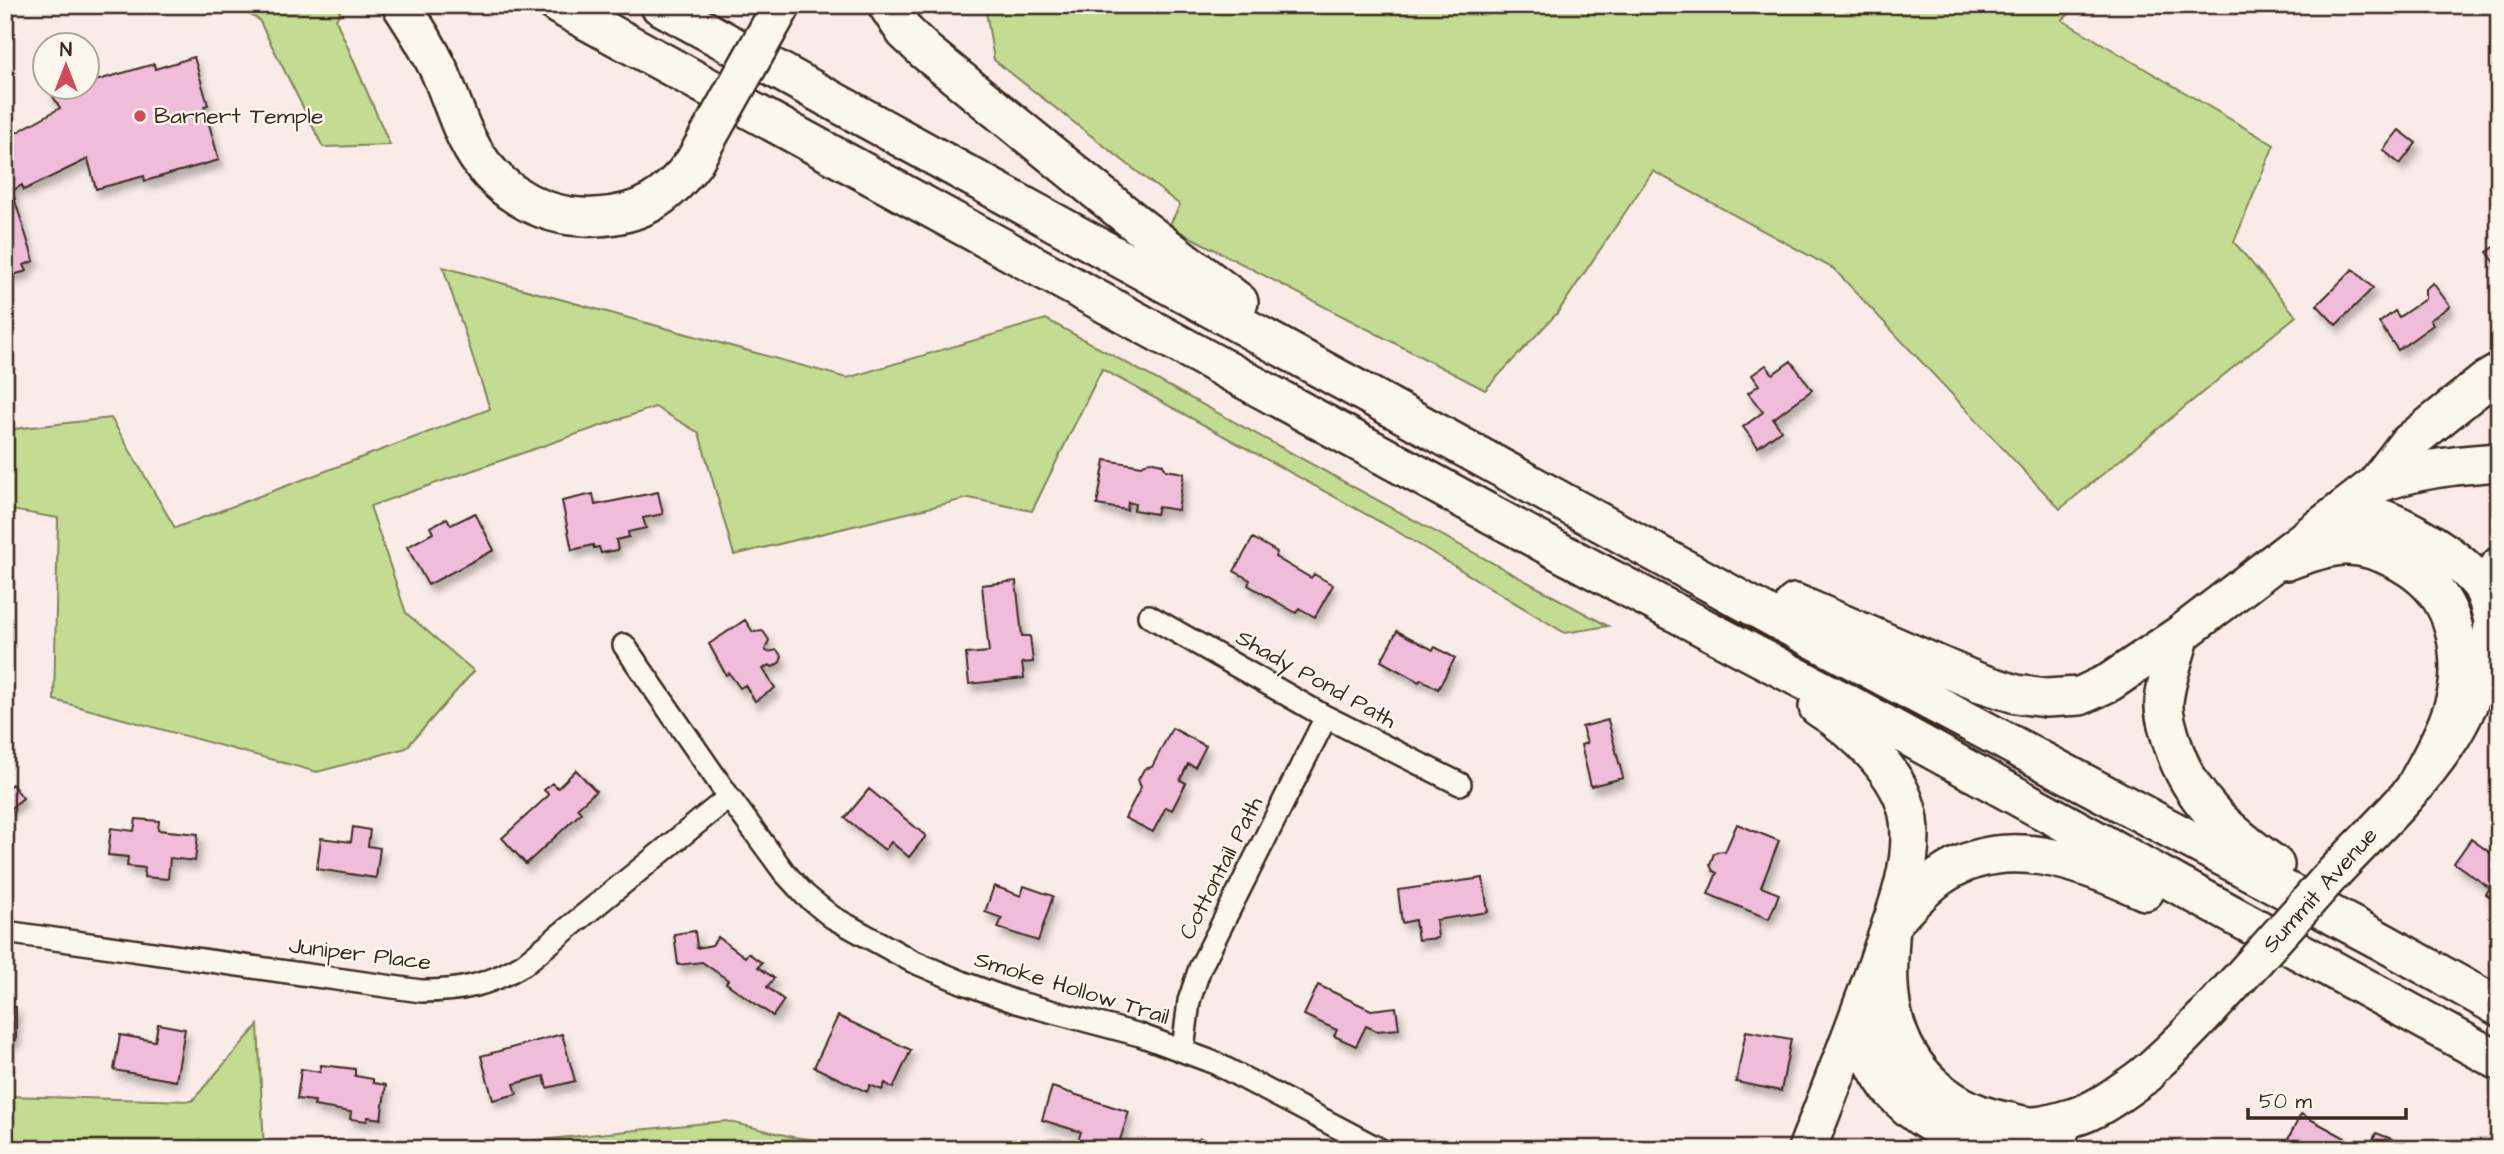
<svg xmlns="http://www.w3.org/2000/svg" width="2504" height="1154" font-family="'Architects Daughter',sans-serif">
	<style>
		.green { fill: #c4dc92; stroke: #808358; stroke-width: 2 }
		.building { fill: #efbcda; stroke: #3b2a1e; stroke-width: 2; filter: url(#shadow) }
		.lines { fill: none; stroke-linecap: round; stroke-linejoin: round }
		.minor-casing { stroke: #3b2a1e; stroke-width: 26 }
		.tertiary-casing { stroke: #3b2a1e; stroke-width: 33 }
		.primary-casing { stroke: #3b2a1e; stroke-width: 40 }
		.trunk-casing { stroke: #3b2a1e; stroke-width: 42 }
		.minor { stroke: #fbf7ec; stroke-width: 21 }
		.tertiary { stroke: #fbf7ec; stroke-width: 28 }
		.primary { stroke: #fbf7ec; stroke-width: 35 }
		.trunk { stroke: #fbf7ec; stroke-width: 37 }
		.primary-bridge-casing { stroke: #3b2a1e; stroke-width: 40; stroke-linecap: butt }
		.trunk-bridge-casing { stroke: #3b2a1e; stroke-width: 42; stroke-linecap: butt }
		.primary-bridge { stroke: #fbf7ec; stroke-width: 35 }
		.trunk-bridge { stroke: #fbf7ec; stroke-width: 37 }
		.poi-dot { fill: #d1495b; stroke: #fbf7ec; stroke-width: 2.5 }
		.labels { text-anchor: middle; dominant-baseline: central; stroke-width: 5; stroke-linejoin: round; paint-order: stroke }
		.poi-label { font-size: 23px; fill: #3b2a1e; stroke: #fbf7ec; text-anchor: start }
		.street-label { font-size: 23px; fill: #3b2a1e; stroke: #fbf7ec }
	</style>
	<defs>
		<filter id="shadow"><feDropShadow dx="4" dy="7" stdDeviation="3.5" flood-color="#0004"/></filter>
	</defs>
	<rect width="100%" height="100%" fill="#f9ebe8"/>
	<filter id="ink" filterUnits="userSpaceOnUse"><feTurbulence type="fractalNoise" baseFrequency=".0143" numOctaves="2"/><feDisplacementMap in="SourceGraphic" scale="14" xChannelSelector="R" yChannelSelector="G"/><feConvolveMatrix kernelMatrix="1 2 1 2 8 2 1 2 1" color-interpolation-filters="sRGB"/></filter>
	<g filter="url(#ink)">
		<!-- green -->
		<path class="green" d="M 233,5 L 343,5 L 336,20 L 390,145 L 323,147 L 259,20 Z
			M 985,5 L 2081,5 L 2062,20 L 2274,145 L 2234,242 L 2296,316 L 2060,509 L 1834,269 L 1653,171 L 1558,312 L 1485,390 L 1169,226 L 1180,205 L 994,60 Z
			M 443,267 L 847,378 L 1046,319 L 1608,626 L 1565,633 L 1393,529 L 1102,369 L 1032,511 L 969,498 L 734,555 L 699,433 L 655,407 L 370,506 L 406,613 L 474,671 L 406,748 L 317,772 L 54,700 L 58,518 L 5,509 L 5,430 L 111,418 L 175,528 L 490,409 Z
			M 258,1025 L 264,1149 L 5,1149 L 5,1096 L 192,1101 Z
			M 726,1121 L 793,1137 L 896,1149 L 452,1149 Z"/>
		<!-- building -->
		<path class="building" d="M 194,57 L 208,105 L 204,106 L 219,160 L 145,181 L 144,176 L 96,189 L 88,159 L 24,190 L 22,185 L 12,191 L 34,261 L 24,265 L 27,271 L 5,277 L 5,139 L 60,108 L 48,88 L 88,88 L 88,83 L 154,64 L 155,69 Z
			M 2399,130 L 2416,143 L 2400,164 L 2383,150 Z
			M 2499,244 L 2499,268 L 2487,252 Z
			M 2353,269 L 2373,288 L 2336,325 L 2317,305 Z
			M 2433,283 L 2450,306 L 2430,320 L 2433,325 L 2398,350 L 2379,323 L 2395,311 L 2399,317 L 2425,299 L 2425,289 Z
			M 1791,361 L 1812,390 L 1773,419 L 1781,430 L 1758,447 L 1743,427 L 1763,412 L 1748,393 L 1759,385 L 1752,375 L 1766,365 L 1773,374 Z
			M 1105,460 L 1142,466 L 1149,461 L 1162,464 L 1166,470 L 1184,473 L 1178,510 L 1158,507 L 1156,514 L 1134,510 L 1135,504 L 1128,502 L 1127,510 L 1097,505 Z
			M 658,492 L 663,514 L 643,518 L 646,528 L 628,532 L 629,537 L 616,540 L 618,550 L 601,553 L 599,547 L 594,548 L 593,545 L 572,550 L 562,501 L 593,494 L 595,505 Z
			M 475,513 L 494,550 L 428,585 L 407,547 L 433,533 L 430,527 L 447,518 L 451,525 Z
			M 1253,538 L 1277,552 L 1275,557 L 1311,578 L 1314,574 L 1333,585 L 1315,617 L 1299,608 L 1296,613 L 1248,585 L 1250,580 L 1234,571 Z
			M 1016,581 L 1022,636 L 1030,636 L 1033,662 L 1022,663 L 1024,678 L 969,684 L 966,654 L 989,652 L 982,585 Z
			M 745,620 L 753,632 L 763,631 L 769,640 L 765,650 L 768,652 L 777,650 L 782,657 L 780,662 L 773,667 L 769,665 L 763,669 L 775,688 L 755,701 L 745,685 L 740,688 L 729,673 L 726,675 L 709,644 Z
			M 1397,631 L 1433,650 L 1435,647 L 1455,658 L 1438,689 L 1421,679 L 1419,682 L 1381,661 Z
			M 1608,720 L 1623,778 L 1591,786 L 1581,745 L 1587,743 L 1582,727 Z
			M 1172,728 L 1206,746 L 1195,767 L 1188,764 L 1180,780 L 1186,783 L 1172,810 L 1166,807 L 1153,832 L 1125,818 L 1141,787 L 1138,780 L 1144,769 L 1152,767 Z
			M 576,770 L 596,791 L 577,808 L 581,813 L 526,864 L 502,838 L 549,795 L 544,790 L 552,783 L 558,788 Z
			M 12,784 L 23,798 L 5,813 L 5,789 Z
			M 869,789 L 926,836 L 909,857 L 891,842 L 885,850 L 845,818 Z
			M 136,819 L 159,821 L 158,830 L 198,834 L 195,861 L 170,858 L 168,879 L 144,877 L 145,868 L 127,866 L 128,857 L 108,855 L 111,828 L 134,831 Z
			M 1737,824 L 1779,841 L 1761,887 L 1779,894 L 1769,919 L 1708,894 L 1717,873 L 1713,871 L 1710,865 L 1714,853 L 1722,851 L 1725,852 Z
			M 353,827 L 370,830 L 368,846 L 380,848 L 376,878 L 317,869 L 321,838 L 351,842 Z
			M 2471,839 L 2492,854 L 2495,850 L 2499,852 L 2499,896 L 2496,901 L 2486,894 L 2490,888 L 2454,863 Z
			M 1483,878 L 1488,912 L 1436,920 L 1438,938 L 1418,940 L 1415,920 L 1402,923 L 1398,890 Z
			M 994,886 L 1021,896 L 1024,886 L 1053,896 L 1038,941 L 998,928 L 1002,918 L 985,912 Z
			M 695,931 L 697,948 L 712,945 L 718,937 L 745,957 L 748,953 L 762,963 L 758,967 L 774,978 L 767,987 L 784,1000 L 773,1016 L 726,983 L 728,980 L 702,962 L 678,965 L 674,934 Z
			M 1318,985 L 1371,1010 L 1396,1007 L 1399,1029 L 1377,1031 L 1366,1026 L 1356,1046 L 1334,1036 L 1337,1030 L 1304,1015 Z
			M 5,1007 L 16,1007 L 16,1040 L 6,1041 L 7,1065 L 5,1065 Z
			M 838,1016 L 911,1050 L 893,1088 L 885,1083 L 882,1090 L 870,1085 L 867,1092 L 814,1067 Z
			M 158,1024 L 185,1029 L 176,1081 L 114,1070 L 120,1035 L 155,1041 Z
			M 1746,1031 L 1791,1039 L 1781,1091 L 1736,1082 Z
			M 562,1034 L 575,1081 L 547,1088 L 544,1076 L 514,1084 L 517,1094 L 493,1100 L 481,1056 Z
			M 321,1065 L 355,1069 L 355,1076 L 373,1079 L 373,1083 L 386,1085 L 381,1119 L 368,1117 L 367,1121 L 350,1119 L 351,1112 L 314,1106 L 315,1101 L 297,1099 L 301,1069 L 320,1072 Z
			M 1052,1087 L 1129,1112 L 1117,1149 L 1104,1149 L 1078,1141 L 1081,1132 L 1042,1120 Z
			M 2301,1114 L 2345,1138 L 2340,1149 L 2297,1149 L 2286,1143 Z
			M 2376,1133 L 2392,1139 L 2388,1149 L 2369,1149 Z
			M 1200,1138 L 1223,1149 L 1195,1149 Z"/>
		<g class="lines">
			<!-- minor casing -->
			<g class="minor-casing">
				<path id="minor" d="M 1149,616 L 1326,717 L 1460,784
					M 624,645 L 729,797 L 784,872 L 805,895 L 832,917 L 912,961 L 964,983 L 1016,1002 L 1140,1035 L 1215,1063 L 1379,1149
					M 5,932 L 421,991 C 462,991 489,985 524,964 L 729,797
					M 1183,1050 L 1189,1001 L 1200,968 L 1326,717"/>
			</g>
			<!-- tertiary casing -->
			<g class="tertiary-casing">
				<path id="tertiary" d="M 2041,1149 L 2064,1133"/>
			</g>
			<!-- primary casing -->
			<g class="primary-casing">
				<path id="primary" d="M 2329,878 C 2369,835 2414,794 2447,745 C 2483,692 2495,628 2499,565
					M 2122,1092 C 2172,1054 2213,1007 2256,960"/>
			</g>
			<!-- trunk casing -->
			<g class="trunk-casing">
				<path id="trunk" d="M 401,5 C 415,26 428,47 439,70 C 449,92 456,117 467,139 C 491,188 540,220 596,217 C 641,215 667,198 694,162
					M 558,5 L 1562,553 L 1845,702 L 2499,1061
					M 659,5 L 1785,624 L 2383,942 L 2499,1007
					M 887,5 L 905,32 L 926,52 L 1143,229 L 1239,302
					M 2375,485 C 2415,469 2456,465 2499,462
					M 2331,519 C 2340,517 2350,514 2359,514 C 2394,515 2459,557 2480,584 C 2488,596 2491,612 2494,626
					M 2287,561 C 2303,555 2325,547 2343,546 C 2361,545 2379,551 2394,559 C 2441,582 2459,619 2459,671 C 2459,711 2434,751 2416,785
					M 1795,603 L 1978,682 L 2016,694 L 2046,698 L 2080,696 L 2110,682 L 2181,634 L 2331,519 L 2375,485 L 2406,445 L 2487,380 L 2499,373
					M 2181,634 C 2175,657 2166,679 2164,702 C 2163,714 2168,728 2171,739 C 2188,798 2227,831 2275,865
					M 2145,891 C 2081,862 2005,832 1941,876 C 1922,889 1907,908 1891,924 C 1889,955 1886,984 1893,1015 C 1907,1074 1952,1113 2011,1122 C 2018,1124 2025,1126 2032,1126 C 2045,1126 2061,1121 2074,1117 C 2100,1110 2124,1089 2147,1074
					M 1856,1022 C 1866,1045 1875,1071 1891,1090 C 1914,1117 1949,1137 1983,1146 C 1993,1149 2005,1148 2016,1149
					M 1807,1149 C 1831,1088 1855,1027 1877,965 C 1892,920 1915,869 1909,820 C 1903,775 1855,730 1818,707"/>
			</g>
			<!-- minor -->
			<use href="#minor" class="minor"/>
			<!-- tertiary -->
			<use href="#tertiary" class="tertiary"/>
			<!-- primary -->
			<use href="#primary" class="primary"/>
			<!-- trunk -->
			<use href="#trunk" class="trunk"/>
			<!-- primary-bridge casing -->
			<g class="primary-bridge-casing">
				<path id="primary-bridge" d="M 2256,960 L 2329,878"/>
			</g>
			<!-- trunk-bridge casing -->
			<g class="trunk-bridge-casing">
				<path id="trunk-bridge" d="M 694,162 L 782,5"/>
			</g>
			<!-- primary-bridge -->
			<use href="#primary-bridge" class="primary-bridge"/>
			<!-- trunk-bridge -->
			<use href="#trunk-bridge" class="trunk-bridge"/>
		</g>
	</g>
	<!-- markers -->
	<circle class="poi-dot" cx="140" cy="116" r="7"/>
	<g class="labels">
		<!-- poi labels -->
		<g class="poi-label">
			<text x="154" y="116">Barnert Temple</text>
		</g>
		<!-- street labels -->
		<g class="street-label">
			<text transform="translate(1316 679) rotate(29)">Shady Pond Path</text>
			<text transform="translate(1221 868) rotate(-63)">Cottontail Path</text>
			<text transform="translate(2320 890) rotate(-48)">Summit Avenue</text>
			<text transform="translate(360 954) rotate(7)">Juniper Place</text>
			<text transform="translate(1072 988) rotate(17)">Smoke Hollow Trail</text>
		</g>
	</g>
	<!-- margin -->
	<rect width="2504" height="1154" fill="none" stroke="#fbf7ec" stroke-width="28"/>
	<rect x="14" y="14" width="2476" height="1126" fill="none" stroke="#3b2a1e" stroke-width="2.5" filter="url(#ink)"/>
	<!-- north arrow -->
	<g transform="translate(66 66)"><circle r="33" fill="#fbf7ec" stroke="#aea59a" stroke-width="2"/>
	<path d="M0-5L12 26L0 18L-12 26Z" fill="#d1495b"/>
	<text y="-10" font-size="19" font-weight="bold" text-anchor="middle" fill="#3b2a1e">N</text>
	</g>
	<!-- scale -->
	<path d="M2248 1108v10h158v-10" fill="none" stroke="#3b2a1e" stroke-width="3.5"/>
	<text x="2259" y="1108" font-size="21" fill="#3b2a1e" stroke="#fbf7ec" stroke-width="5" paint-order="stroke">50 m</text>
</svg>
